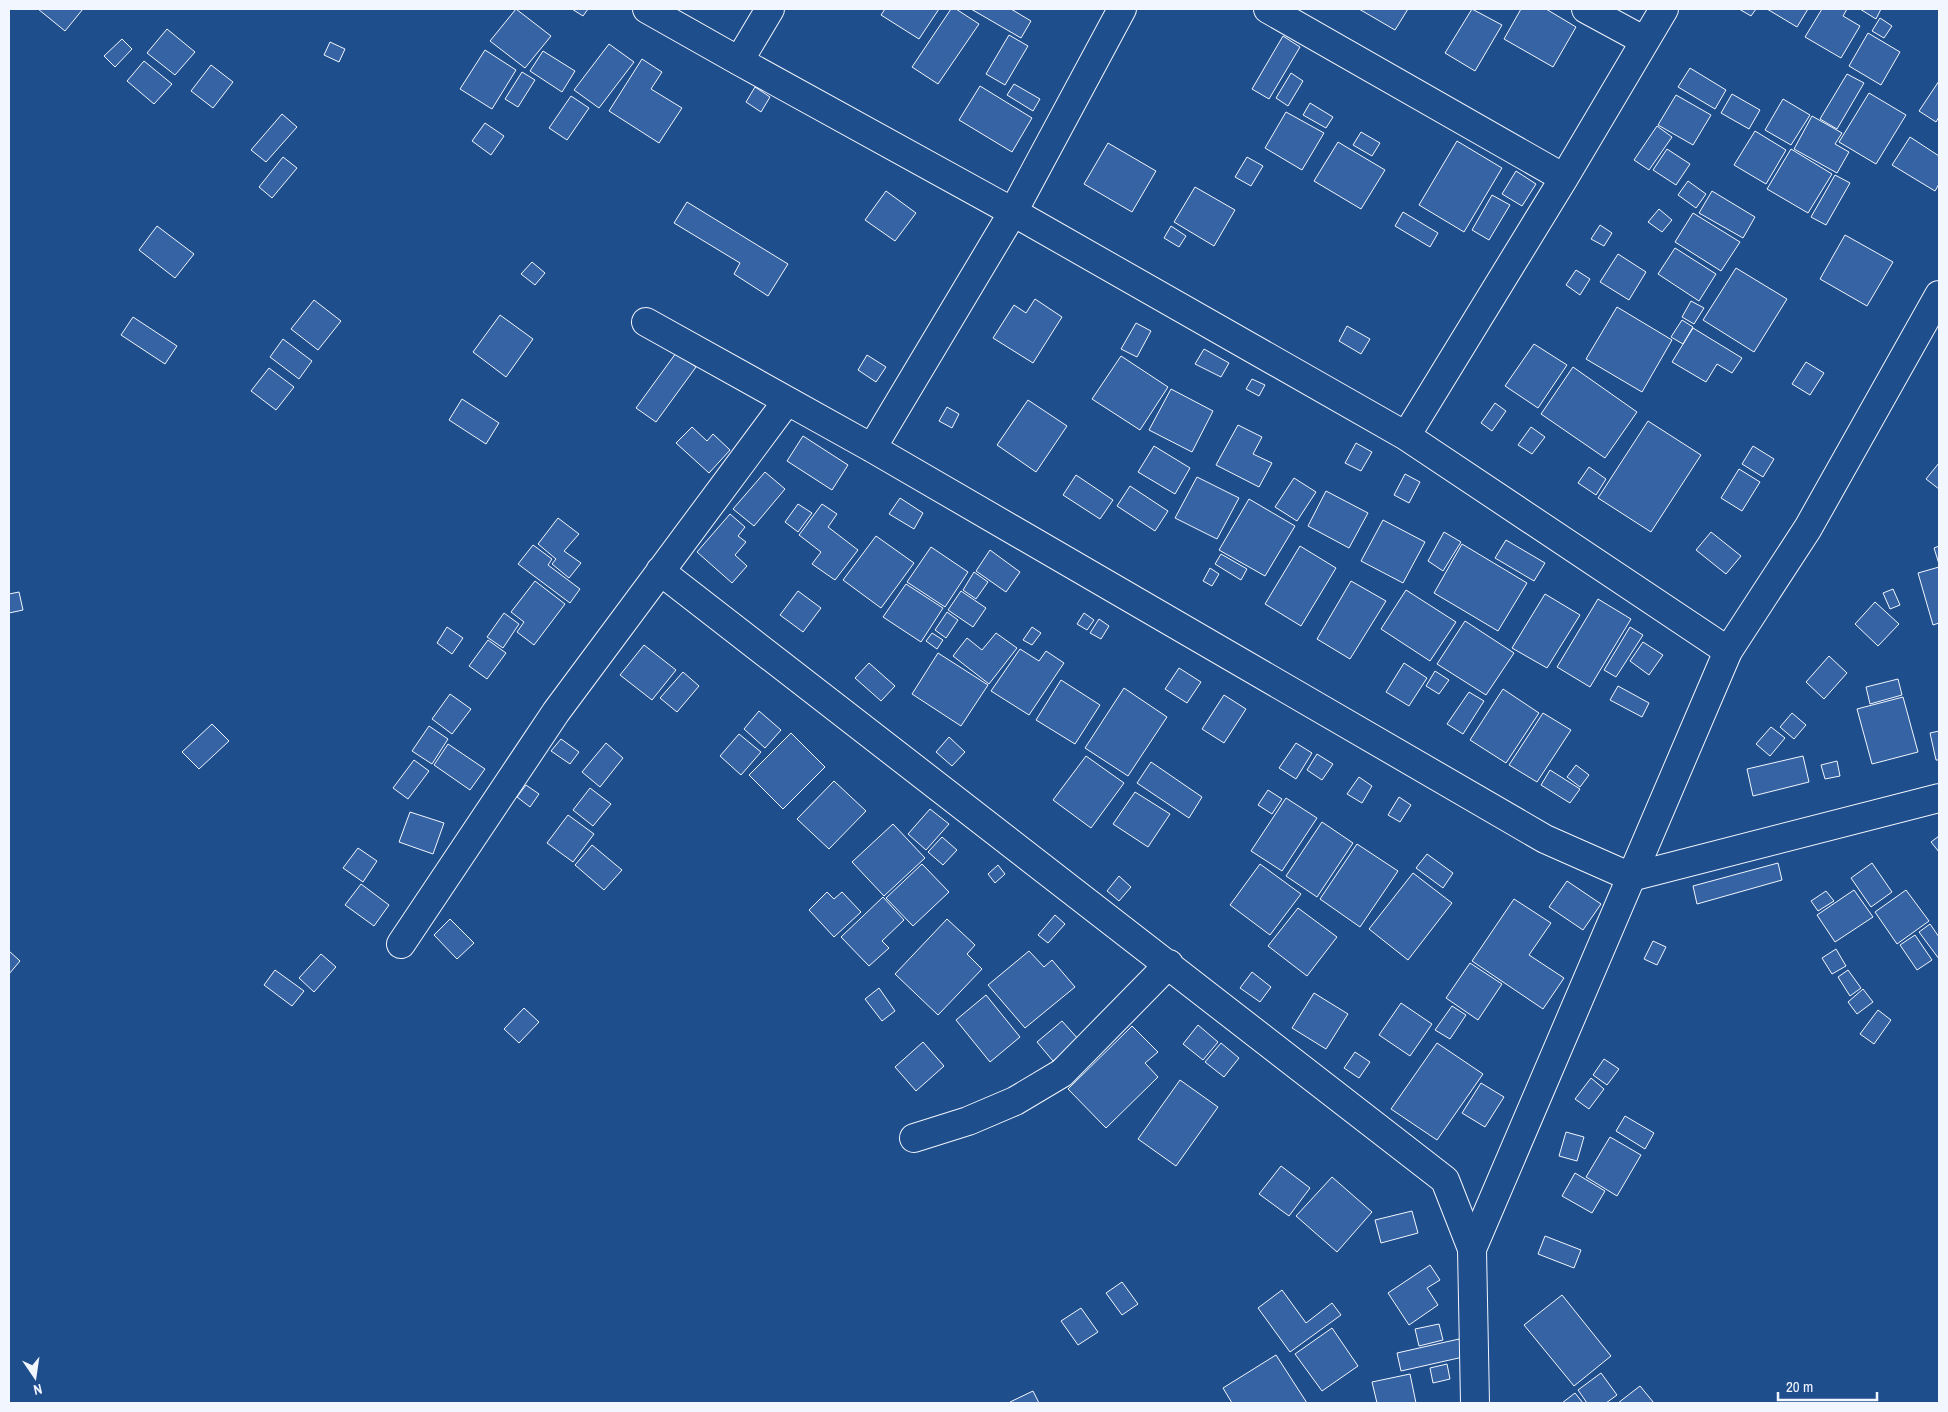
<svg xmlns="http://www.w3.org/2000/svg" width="1948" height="1412" font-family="'Archivo Narrow',sans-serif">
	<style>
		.building { fill: #3563a3; stroke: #f2f6ff }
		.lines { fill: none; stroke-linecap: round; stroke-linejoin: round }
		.street-casing { stroke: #f2f6ff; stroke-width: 30 }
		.secondary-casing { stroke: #f2f6ff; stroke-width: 30 }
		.street { stroke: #1f4e8c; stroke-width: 28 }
		.secondary { stroke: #1f4e8c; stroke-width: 28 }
	</style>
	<rect width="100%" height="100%" fill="#1f4e8c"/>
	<!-- building -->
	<path class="building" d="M 38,9 L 83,9 L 65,31 Z
		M 516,9 L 551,36 L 525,68 L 490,41 Z
		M 572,9 L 588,9 L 583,16 Z
		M 885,9 L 939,9 L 919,39 L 881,15 Z
		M 951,9 L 956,9 L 979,24 L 938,84 L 912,67 Z
		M 971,9 L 1011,9 L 1031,21 L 1021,38 Z
		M 1359,9 L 1408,9 L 1395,30 Z
		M 1472,9 L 1502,25 L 1475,71 L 1445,53 Z
		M 1521,9 L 1546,9 L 1576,27 L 1553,67 L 1504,39 Z
		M 1739,9 L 1756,9 L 1751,16 Z
		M 1767,9 L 1808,9 L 1797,27 Z
		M 1822,9 L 1847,9 L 1843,16 L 1860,26 L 1841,58 L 1805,37 Z
		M 1860,9 L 1881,9 L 1876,19 Z
		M 1880,18 L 1892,26 L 1884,38 L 1872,31 Z
		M 167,29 L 195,52 L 175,75 L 147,53 Z
		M 1868,33 L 1900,52 L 1881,85 L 1849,66 Z
		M 1009,35 L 1028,46 L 1005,85 L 986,74 Z
		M 1283,36 L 1300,47 L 1269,99 L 1252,89 Z
		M 122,39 L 132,49 L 115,67 L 104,56 Z
		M 330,42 L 345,49 L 339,62 L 324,55 Z
		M 609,44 L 634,62 L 599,108 L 574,90 Z
		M 485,50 L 516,70 L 492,109 L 460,89 Z
		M 543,51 L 575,71 L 562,92 L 530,71 Z
		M 642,59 L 662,72 L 651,89 L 682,108 L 659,143 L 609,111 Z
		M 144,61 L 172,84 L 154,104 L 127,81 Z
		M 211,65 L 233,82 L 213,108 L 191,91 Z
		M 1690,68 L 1726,90 L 1715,109 L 1678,87 Z
		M 522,72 L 535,80 L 518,107 L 505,99 Z
		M 1291,73 L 1303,81 L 1288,106 L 1276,98 Z
		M 1847,74 L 1864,83 L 1837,129 L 1820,119 Z
		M 1939,81 L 1939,117 L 1936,122 L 1919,111 Z
		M 1014,84 L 1040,99 L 1033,111 L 1007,95 Z
		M 980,86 L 1032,118 L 1012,152 L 959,120 Z
		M 755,87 L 770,97 L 761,112 L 746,102 Z
		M 1869,93 L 1906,115 L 1876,164 L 1839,142 Z
		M 1732,94 L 1760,110 L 1749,129 L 1721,113 Z
		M 1676,95 L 1711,115 L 1693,145 L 1658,125 Z
		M 571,96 L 589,108 L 567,140 L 549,128 Z
		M 1783,99 L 1810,115 L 1791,145 L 1765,130 Z
		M 1310,103 L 1333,117 L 1326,128 L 1303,115 Z
		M 1286,112 L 1324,133 L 1302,170 L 1265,148 Z
		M 282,114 L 297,127 L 266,162 L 251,150 Z
		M 1812,116 L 1842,133 L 1835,144 L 1849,152 L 1837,173 L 1794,149 Z
		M 485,123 L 504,136 L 491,155 L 472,141 Z
		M 1657,126 L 1672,137 L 1649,170 L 1634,160 Z
		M 1755,131 L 1786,150 L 1766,184 L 1734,165 Z
		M 1361,132 L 1380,143 L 1372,156 L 1353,145 Z
		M 1910,137 L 1939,156 L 1939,184 L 1935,191 L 1892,165 Z
		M 1457,141 L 1502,168 L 1464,232 L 1419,205 Z
		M 1338,142 L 1385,170 L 1361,209 L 1314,181 Z
		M 1108,143 L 1156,171 L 1132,212 L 1084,184 Z
		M 1667,149 L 1690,164 L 1676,185 L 1653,170 Z
		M 1791,149 L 1832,174 L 1808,213 L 1767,189 Z
		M 283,157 L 297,168 L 272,198 L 259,187 Z
		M 1247,157 L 1263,166 L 1251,186 L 1235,177 Z
		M 1516,171 L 1536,184 L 1522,206 L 1502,194 Z
		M 1835,175 L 1850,183 L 1826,225 L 1811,217 Z
		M 1688,181 L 1706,194 L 1696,208 L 1678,195 Z
		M 1195,187 L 1235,210 L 1214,246 L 1174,222 Z
		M 886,191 L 916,213 L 895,241 L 865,220 Z
		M 1712,191 L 1755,217 L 1743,238 L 1699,213 Z
		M 1492,195 L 1510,205 L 1489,240 L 1472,230 Z
		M 687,202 L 788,264 L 768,296 L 734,274 L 740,263 L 674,223 Z
		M 1659,209 L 1672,220 L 1662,232 L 1648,222 Z
		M 1403,212 L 1438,233 L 1430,247 L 1395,226 Z
		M 1693,213 L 1740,242 L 1721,271 L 1675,242 Z
		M 1600,225 L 1612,233 L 1604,246 L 1591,239 Z
		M 157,226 L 194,254 L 175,278 L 139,250 Z
		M 1171,226 L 1186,236 L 1179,247 L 1164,238 Z
		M 1845,235 L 1893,262 L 1867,306 L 1820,279 Z
		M 1675,248 L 1716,274 L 1699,301 L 1658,274 Z
		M 1618,254 L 1646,272 L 1629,300 L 1600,282 Z
		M 532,262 L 545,273 L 535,285 L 521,274 Z
		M 1736,268 L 1787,299 L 1754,352 L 1703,320 Z
		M 1576,270 L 1590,279 L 1580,295 L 1566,285 Z
		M 1035,299 L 1062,317 L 1033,363 L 993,338 L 1014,305 L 1026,313 Z
		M 314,300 L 341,321 L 318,350 L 291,329 Z
		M 1691,301 L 1704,308 L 1694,324 L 1682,317 Z
		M 1617,307 L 1672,340 L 1642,392 L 1586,359 Z
		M 500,315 L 533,339 L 506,377 L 473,352 Z
		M 133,317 L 177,346 L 165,364 L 121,335 Z
		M 1682,320 L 1693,327 L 1683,344 L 1671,337 Z
		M 1136,323 L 1151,331 L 1137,357 L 1121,349 Z
		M 1347,326 L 1370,339 L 1361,354 L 1339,341 Z
		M 1693,328 L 1742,358 L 1732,373 L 1717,364 L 1706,382 L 1672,362 Z
		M 283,339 L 312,361 L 299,379 L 270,357 Z
		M 1534,344 L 1567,365 L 1538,408 L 1505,386 Z
		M 1204,349 L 1229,363 L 1221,377 L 1195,364 Z
		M 676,353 L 696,367 L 656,422 L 636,408 Z
		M 867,355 L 886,367 L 876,382 L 858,370 Z
		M 1121,356 L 1168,387 L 1140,430 L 1092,399 Z
		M 1806,362 L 1824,373 L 1810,395 L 1792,384 Z
		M 1573,367 L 1637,412 L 1605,458 L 1541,414 Z
		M 269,368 L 294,387 L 276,410 L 251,391 Z
		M 1252,379 L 1265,385 L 1259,396 L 1246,389 Z
		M 1171,389 L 1213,411 L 1192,452 L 1149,430 Z
		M 462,399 L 499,423 L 486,444 L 449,420 Z
		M 1028,400 L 1067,426 L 1036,472 L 997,445 Z
		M 1495,403 L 1506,411 L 1492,431 L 1481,423 Z
		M 947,407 L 959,414 L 952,428 L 939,421 Z
		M 1648,421 L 1701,455 L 1651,532 L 1598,498 Z
		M 1238,425 L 1262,437 L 1253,454 L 1272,463 L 1259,487 L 1216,465 Z
		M 692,427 L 707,441 L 713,434 L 730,450 L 709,473 L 676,443 Z
		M 1531,427 L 1545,437 L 1532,454 L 1518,445 Z
		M 803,436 L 848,465 L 832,490 L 787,461 Z
		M 1356,443 L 1372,452 L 1361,471 L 1345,463 Z
		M 1154,446 L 1190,468 L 1175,494 L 1138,472 Z
		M 1753,446 L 1774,459 L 1763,477 L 1742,464 Z
		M 1939,463 L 1939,489 L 1926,479 Z
		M 1589,467 L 1606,479 L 1596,495 L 1578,483 Z
		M 1739,469 L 1760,482 L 1742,511 L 1721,498 Z
		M 765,472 L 785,489 L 754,526 L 733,509 Z
		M 1405,474 L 1420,482 L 1409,503 L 1394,495 Z
		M 1076,475 L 1113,500 L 1100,519 L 1063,495 Z
		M 1197,477 L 1239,498 L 1217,539 L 1175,518 Z
		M 1294,478 L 1316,492 L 1297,521 L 1275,507 Z
		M 1130,486 L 1168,511 L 1155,531 L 1117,506 Z
		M 1326,491 L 1368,513 L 1349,548 L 1308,526 Z
		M 900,498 L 923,513 L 914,529 L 889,514 Z
		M 1249,499 L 1295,526 L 1265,576 L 1219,550 Z
		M 798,504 L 812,513 L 798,532 L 785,522 Z
		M 822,504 L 837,514 L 828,527 L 858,550 L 835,580 L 812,564 L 821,552 L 799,535 Z
		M 730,514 L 745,527 L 738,536 L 746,542 L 735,555 L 747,566 L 732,583 L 697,552 Z
		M 558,518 L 579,534 L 564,551 L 581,563 L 569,578 L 552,564 L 556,559 L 538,544 Z
		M 1383,520 L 1425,542 L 1403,583 L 1361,561 Z
		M 1444,532 L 1461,542 L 1443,571 L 1428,561 Z
		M 1711,532 L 1741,556 L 1726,574 L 1696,550 Z
		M 876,536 L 914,563 L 881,608 L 843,580 Z
		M 1506,540 L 1545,563 L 1534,581 L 1495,558 Z
		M 1462,544 L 1527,583 L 1498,631 L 1434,593 Z
		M 533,545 L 552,559 L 548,565 L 580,589 L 570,603 L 518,564 Z
		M 1300,546 L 1336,568 L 1301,626 L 1265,604 Z
		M 1939,546 L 1939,564 L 1934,548 Z
		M 931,547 L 968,572 L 945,607 L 907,582 Z
		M 990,550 L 1020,572 L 1006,592 L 976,571 Z
		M 1221,554 L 1247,569 L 1241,580 L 1215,564 Z
		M 1939,567 L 1939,623 L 1933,625 L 1918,573 Z
		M 1210,568 L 1219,574 L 1212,586 L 1203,581 Z
		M 974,572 L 988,582 L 976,599 L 963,590 Z
		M 535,581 L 565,604 L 534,645 L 517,632 L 524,622 L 511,612 Z
		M 1351,581 L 1386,601 L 1350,659 L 1317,639 Z
		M 906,584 L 943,608 L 921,642 L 883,617 Z
		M 1893,589 L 1900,605 L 1890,609 L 1883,593 Z
		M 1406,590 L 1456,622 L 1430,661 L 1381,629 Z
		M 798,591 L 821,608 L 803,632 L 780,615 Z
		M 961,591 L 986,608 L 973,627 L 948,610 Z
		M 19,592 L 23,610 L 9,613 L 9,594 Z
		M 1545,594 L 1580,615 L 1547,668 L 1512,648 Z
		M 1598,599 L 1631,619 L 1590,687 L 1557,667 Z
		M 1875,602 L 1899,624 L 1878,646 L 1855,624 Z
		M 947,612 L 958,620 L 946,638 L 935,630 Z
		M 504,613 L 519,624 L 503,648 L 487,637 Z
		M 1084,613 L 1094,620 L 1087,630 L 1077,624 Z
		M 1099,619 L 1109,626 L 1101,639 L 1090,633 Z
		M 1465,621 L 1514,653 L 1486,695 L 1437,664 Z
		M 447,627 L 463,638 L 452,654 L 437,643 Z
		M 1032,627 L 1041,633 L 1032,645 L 1023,640 Z
		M 1630,627 L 1643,635 L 1616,677 L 1604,670 Z
		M 932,633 L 943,640 L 937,649 L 926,641 Z
		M 996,633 L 1017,648 L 989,684 L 953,656 L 967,638 L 982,650 Z
		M 488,640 L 506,653 L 487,679 L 469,666 Z
		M 1643,642 L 1663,655 L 1649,675 L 1630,661 Z
		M 644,645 L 676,670 L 652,700 L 620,675 Z
		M 1020,649 L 1039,661 L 1046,651 L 1064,663 L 1029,715 L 991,691 Z
		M 938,653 L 988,685 L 961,726 L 912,694 Z
		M 1829,656 L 1847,673 L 1824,699 L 1806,682 Z
		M 869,663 L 895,686 L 881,701 L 855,678 Z
		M 1404,663 L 1427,678 L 1409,706 L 1386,692 Z
		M 1179,668 L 1201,682 L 1187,703 L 1165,689 Z
		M 1435,671 L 1449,680 L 1439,694 L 1426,686 Z
		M 683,672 L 699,686 L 677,712 L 660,698 Z
		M 1898,679 L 1902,695 L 1870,704 L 1866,687 Z
		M 1061,680 L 1100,705 L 1075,744 L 1036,720 Z
		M 1618,686 L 1649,703 L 1642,717 L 1610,700 Z
		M 1124,688 L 1167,717 L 1128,776 L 1085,748 Z
		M 1503,689 L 1539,713 L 1506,763 L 1470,740 Z
		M 1469,692 L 1484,701 L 1463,734 L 1447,724 Z
		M 450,694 L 471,709 L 452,734 L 432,719 Z
		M 1224,695 L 1246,709 L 1224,743 L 1202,729 Z
		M 1903,697 L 1918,752 L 1872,764 L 1857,709 Z
		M 759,711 L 781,730 L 765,748 L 744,729 Z
		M 1543,713 L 1571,730 L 1537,782 L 1509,765 Z
		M 1792,713 L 1806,725 L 1794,739 L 1780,727 Z
		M 212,724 L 229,741 L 199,769 L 182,752 Z
		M 429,726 L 448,739 L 432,764 L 412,751 Z
		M 1771,727 L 1785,738 L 1770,756 L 1756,744 Z
		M 1939,731 L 1939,760 L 1936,760 L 1930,733 Z
		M 791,733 L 825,767 L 783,809 L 749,775 Z
		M 739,734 L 761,752 L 741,775 L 720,756 Z
		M 949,737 L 965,752 L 952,766 L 936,752 Z
		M 561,739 L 579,752 L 570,764 L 551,751 Z
		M 606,743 L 623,758 L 600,787 L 582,772 Z
		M 1296,743 L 1312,753 L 1296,779 L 1279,768 Z
		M 448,744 L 485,769 L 470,790 L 434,765 Z
		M 1317,754 L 1333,764 L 1322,780 L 1307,770 Z
		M 1086,756 L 1124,783 L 1091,828 L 1053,800 Z
		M 1803,756 L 1809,782 L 1753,796 L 1747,769 Z
		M 414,760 L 429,771 L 408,799 L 393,788 Z
		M 1837,761 L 1840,776 L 1825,779 L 1821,765 Z
		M 1151,762 L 1202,797 L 1189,818 L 1137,783 Z
		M 1576,765 L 1589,775 L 1580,787 L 1567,777 Z
		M 1550,770 L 1580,789 L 1570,803 L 1541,785 Z
		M 1359,777 L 1372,786 L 1362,803 L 1347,794 Z
		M 834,781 L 866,811 L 829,849 L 797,819 Z
		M 526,785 L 539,794 L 530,807 L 517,797 Z
		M 590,788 L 611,804 L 593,826 L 573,810 Z
		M 1268,790 L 1282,799 L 1272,814 L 1258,805 Z
		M 1135,792 L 1170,814 L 1148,847 L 1113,824 Z
		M 1399,797 L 1411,805 L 1400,822 L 1388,815 Z
		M 1286,798 L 1317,818 L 1282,871 L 1251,851 Z
		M 930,809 L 949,824 L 926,850 L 908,834 Z
		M 410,812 L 444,823 L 433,854 L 399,842 Z
		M 568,815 L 594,834 L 573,862 L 547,843 Z
		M 1322,822 L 1353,843 L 1317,897 L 1286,876 Z
		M 893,824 L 925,858 L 884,896 L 852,862 Z
		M 1939,836 L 1939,852 L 1931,842 Z
		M 942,837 L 957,850 L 943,865 L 928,852 Z
		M 1357,844 L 1398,871 L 1360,927 L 1320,899 Z
		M 592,845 L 622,870 L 604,890 L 575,865 Z
		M 358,848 L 377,861 L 363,882 L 343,868 Z
		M 1427,854 L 1453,873 L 1443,888 L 1416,868 Z
		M 1778,863 L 1782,880 L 1697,904 L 1693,886 Z
		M 1872,863 L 1892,892 L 1871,907 L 1851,878 Z
		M 922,864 L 949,892 L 913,926 L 886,898 Z
		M 1260,864 L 1301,894 L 1270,935 L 1230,905 Z
		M 998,865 L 1005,874 L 995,883 L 988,874 Z
		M 1413,873 L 1452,903 L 1408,960 L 1369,929 Z
		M 1119,876 L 1131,887 L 1119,901 L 1107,891 Z
		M 1567,881 L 1601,904 L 1583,930 L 1549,907 Z
		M 361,884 L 389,905 L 374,926 L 345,905 Z
		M 1854,890 L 1873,917 L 1835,942 L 1817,915 Z
		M 1906,890 L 1929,921 L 1897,944 L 1875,912 Z
		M 1826,891 L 1834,901 L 1818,911 L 1811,901 Z
		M 827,892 L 834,899 L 842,892 L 861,912 L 834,937 L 809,910 Z
		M 883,897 L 904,920 L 882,941 L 889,948 L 869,966 L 841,937 Z
		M 1514,899 L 1551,923 L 1529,955 L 1564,978 L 1543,1009 L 1472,961 Z
		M 1298,908 L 1337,937 L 1307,976 L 1268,946 Z
		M 1055,915 L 1065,924 L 1048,943 L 1038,935 Z
		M 450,919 L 474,943 L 457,959 L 434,935 Z
		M 947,919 L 975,945 L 967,954 L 982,969 L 938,1015 L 895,974 Z
		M 1930,924 L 1939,937 L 1939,959 L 1919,932 Z
		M 1915,935 L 1932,960 L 1917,970 L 1900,945 Z
		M 1653,941 L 1666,947 L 1657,965 L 1644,959 Z
		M 1836,949 L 1846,966 L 1832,974 L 1822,958 Z
		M 9,951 L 20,961 L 9,974 Z
		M 1029,951 L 1044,967 L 1052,960 L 1075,987 L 1025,1028 L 988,985 Z
		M 321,954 L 336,967 L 314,992 L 299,978 Z
		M 1470,963 L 1502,984 L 1478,1020 L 1446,998 Z
		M 275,970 L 304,991 L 292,1006 L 264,985 Z
		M 1848,970 L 1861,988 L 1850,996 L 1838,977 Z
		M 1252,972 L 1271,987 L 1260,1002 L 1240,988 Z
		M 879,988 L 895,1011 L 882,1021 L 865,999 Z
		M 1863,989 L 1873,1002 L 1857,1014 L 1848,1002 Z
		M 1314,993 L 1348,1014 L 1326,1049 L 1292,1028 Z
		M 986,995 L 1020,1037 L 990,1062 L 956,1020 Z
		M 1401,1003 L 1432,1024 L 1410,1056 L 1379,1035 Z
		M 1452,1006 L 1466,1015 L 1450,1039 L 1435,1030 Z
		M 524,1008 L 539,1022 L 519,1043 L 504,1029 Z
		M 1878,1010 L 1891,1020 L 1874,1044 L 1860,1034 Z
		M 1062,1021 L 1079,1040 L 1053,1061 L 1037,1042 Z
		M 1198,1025 L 1218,1042 L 1203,1060 L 1183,1044 Z
		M 1132,1026 L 1158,1052 L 1145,1063 L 1158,1077 L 1106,1128 L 1068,1089 Z
		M 923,1042 L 944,1066 L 916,1091 L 895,1067 Z
		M 1221,1043 L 1239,1058 L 1224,1077 L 1205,1062 Z
		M 1437,1043 L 1483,1074 L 1437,1140 L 1391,1109 Z
		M 1355,1052 L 1370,1062 L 1359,1078 L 1344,1068 Z
		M 1604,1059 L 1619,1069 L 1607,1085 L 1593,1075 Z
		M 1591,1078 L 1604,1089 L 1589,1109 L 1575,1099 Z
		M 1180,1080 L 1218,1107 L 1176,1166 L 1138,1139 Z
		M 1481,1083 L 1504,1097 L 1485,1127 L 1462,1113 Z
		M 1625,1116 L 1654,1133 L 1645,1149 L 1616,1131 Z
		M 1566,1132 L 1584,1137 L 1577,1161 L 1559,1156 Z
		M 1610,1137 L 1641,1155 L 1617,1196 L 1586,1177 Z
		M 1281,1166 L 1310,1188 L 1289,1216 L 1259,1194 Z
		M 1575,1173 L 1605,1191 L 1592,1213 L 1562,1196 Z
		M 1332,1177 L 1372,1212 L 1337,1252 L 1296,1216 Z
		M 1412,1211 L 1418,1233 L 1381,1243 L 1375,1220 Z
		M 1545,1236 L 1581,1250 L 1574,1268 L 1538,1254 Z
		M 1430,1265 L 1440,1280 L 1427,1288 L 1438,1305 L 1409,1325 L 1388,1293 Z
		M 1122,1282 L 1138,1304 L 1122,1315 L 1106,1293 Z
		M 1282,1290 L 1306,1323 L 1332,1303 L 1341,1315 L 1290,1352 L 1258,1308 Z
		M 1562,1295 L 1611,1356 L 1574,1386 L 1524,1325 Z
		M 1081,1308 L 1098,1332 L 1078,1345 L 1061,1321 Z
		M 1439,1324 L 1443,1340 L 1419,1346 L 1415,1329 Z
		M 1332,1328 L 1358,1366 L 1322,1391 L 1295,1354 Z
		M 1459,1339 L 1463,1357 L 1401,1371 L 1397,1353 Z
		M 1276,1355 L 1307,1403 L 1232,1403 L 1223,1388 Z
		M 1447,1364 L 1450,1379 L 1433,1383 L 1430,1368 Z
		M 1601,1373 L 1617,1395 L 1606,1403 L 1587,1403 L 1578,1390 Z
		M 1410,1374 L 1416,1403 L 1377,1403 L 1372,1382 Z
		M 1640,1386 L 1654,1403 L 1618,1403 Z
		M 1033,1391 L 1039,1403 L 1011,1403 L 1010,1402 Z
		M 1575,1393 L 1583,1403 L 1562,1403 Z"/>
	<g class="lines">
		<!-- street casing -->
		<g class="street-casing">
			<path id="street" d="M 647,9 L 739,61 L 1013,212 L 1406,436 L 1728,651
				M 1268,9 L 1564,178
				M 1586,9 L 1645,41
				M 739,61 L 770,9
				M 646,322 L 872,448 L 1545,839 L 1631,877 L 1939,798
				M 1406,436 L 1564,178 L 1664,9
				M 872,448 L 1013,212 L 1122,9
				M 660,571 L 1445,1180 L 1472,1249
				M 401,944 L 556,712 L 787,401
				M 914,1138 L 968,1121 L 1015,1101 L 1062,1073 L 1169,964"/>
		</g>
		<!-- secondary casing -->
		<g class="secondary-casing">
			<path id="secondary" d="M 1475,1403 L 1472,1249 L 1728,651 L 1808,528 L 1939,295"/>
		</g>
		<!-- street -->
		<use href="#street" class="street"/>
		<!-- secondary -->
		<use href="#secondary" class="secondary"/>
	</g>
	<!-- border -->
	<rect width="1948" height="1412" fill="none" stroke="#f2f6ff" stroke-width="20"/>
	<!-- north arrow -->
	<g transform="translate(35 1377) rotate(167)" stroke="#1f4e8c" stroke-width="4" paint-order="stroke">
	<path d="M0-4L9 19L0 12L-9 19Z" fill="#f2f6ff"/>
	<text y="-8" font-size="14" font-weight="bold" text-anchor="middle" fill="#f2f6ff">N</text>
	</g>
	<!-- scale -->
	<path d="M1778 1392v8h99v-8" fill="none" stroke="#f2f6ff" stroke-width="2.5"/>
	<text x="1786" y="1392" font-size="15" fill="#f2f6ff" stroke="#1f4e8c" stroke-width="4" paint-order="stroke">20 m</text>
</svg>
